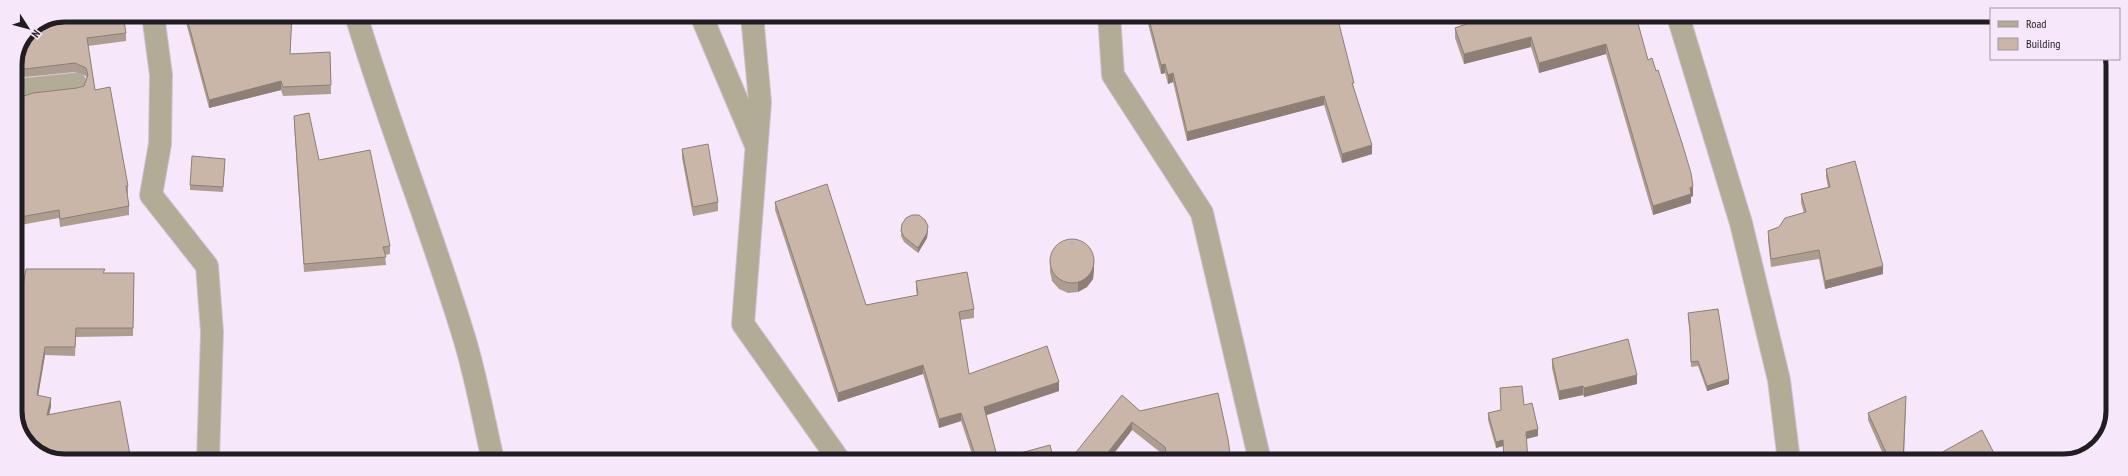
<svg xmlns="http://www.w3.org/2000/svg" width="2128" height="476" font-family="'PT Sans Narrow',sans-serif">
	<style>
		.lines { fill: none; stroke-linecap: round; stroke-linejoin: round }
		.minor-casing { stroke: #d0c3d3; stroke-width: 24 }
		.minor { stroke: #b2ac97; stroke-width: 22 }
		.wall { fill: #ad9d90 }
		.shaded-wall { fill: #8d7f76 }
		.building { fill: #c9b6a8; stroke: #8d7f76 }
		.rim { fill: none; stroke: #221d23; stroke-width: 5 }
	</style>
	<rect width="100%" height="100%" fill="#f6e8fa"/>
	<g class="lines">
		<!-- minor casing -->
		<g class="minor-casing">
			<path id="minor" d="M 153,15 L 161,75 L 160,144 L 151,195 L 207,266 L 212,332 L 208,460
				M 356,15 C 388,122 430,226 463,334 C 476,375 483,418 493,460
				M 701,15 L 755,143
				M 752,15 L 760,102 L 743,324 L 839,460
				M 1109,15 L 1113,75 L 1202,213 L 1260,461
				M 1678,16 L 1741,223 L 1779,380 L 1789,461
				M 15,86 L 24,92 L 28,89 L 76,84"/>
		</g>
		<!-- minor -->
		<use href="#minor" class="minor"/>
	</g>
	<!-- wall -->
	<path class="wall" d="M 184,15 L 292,15 L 290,54 L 330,52 L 331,94 L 283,96 L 281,90 L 209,108 Z
		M 1146,16 L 1337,16 L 1354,89 L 1372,154 L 1342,163 L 1324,105 L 1187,141 L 1173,82 L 1168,84 L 1165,73 L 1161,74 Z
		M 1464,16 L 1637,16 L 1637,20 L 1648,60 L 1693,196 L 1691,197 L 1691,203 L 1653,215 L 1606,54 L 1539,73 L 1531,47 L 1464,64 L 1455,38 L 1455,28 L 1467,24 Z
		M 30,30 L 126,33 L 126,41 L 88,46 L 95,90 L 128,186 L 128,194 L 127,194 L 129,206 L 129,215 L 60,227 L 59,218 L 15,226 L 15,92 L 24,96 L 77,88 L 84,86 L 87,79 L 86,76 L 75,72 L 25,77 L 15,74 L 15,65 Z
		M 294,116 L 319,160 L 390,246 L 390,254 L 385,255 L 386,265 L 304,272 L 294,124 Z
		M 682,149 L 718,202 L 718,211 L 693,216 L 682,158 Z
		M 225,164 L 223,192 L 190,190 L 190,185 Z
		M 1826,169 L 1883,274 L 1825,289 L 1819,259 L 1771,267 L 1768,240 L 1768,231 L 1779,227 L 1804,213 L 1801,203 L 1801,194 L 1828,187 L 1826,177 Z
		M 775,202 L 866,305 L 917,296 L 916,290 L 916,281 L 974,309 L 974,318 L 960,320 L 969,374 L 1059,391 L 986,415 L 997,459 L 1054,461 L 974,460 L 961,421 L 939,428 L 923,374 L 838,402 L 775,210 Z
		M 902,224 L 928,231 L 927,238 L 918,253 L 904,242 L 901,236 Z
		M 1050,262 L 1094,269 L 1093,279 L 1087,287 L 1078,292 L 1068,293 L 1059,289 L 1052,281 L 1050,272 Z
		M 105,273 L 134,273 L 133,336 L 76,337 L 75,356 L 45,355 L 38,395 L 51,406 L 49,415 L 56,460 L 15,329 Z
		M 1688,313 L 1729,384 L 1707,391 L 1698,366 L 1691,367 L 1690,335 L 1688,318 Z
		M 1552,359 L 1637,384 L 1584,397 L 1583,395 L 1559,400 L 1552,368 Z
		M 1500,388 L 1524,405 L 1538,436 L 1526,439 L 1528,461 L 1503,461 L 1503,446 L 1496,448 L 1488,420 L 1488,413 L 1501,410 Z
		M 1906,403 L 1904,461 L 1886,461 L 1868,420 L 1868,413 Z
		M 1140,411 L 1231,461 L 1166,461 L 1165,456 L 1132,430 L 1108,461 L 1069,461 Z"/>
	<!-- shaded-wall -->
	<path class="shaded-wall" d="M 1531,37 L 1531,47 L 1464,64 L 1464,54 Z
		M 1606,44 L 1606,54 L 1539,73 L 1539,63 Z
		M 1165,64 L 1165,73 L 1161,74 L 1161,65 Z
		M 1173,73 L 1173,82 L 1168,84 L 1168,75 Z
		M 281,81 L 281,90 L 209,108 L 209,100 Z
		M 1324,96 L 1324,105 L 1187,141 L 1187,132 Z
		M 1372,145 L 1372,154 L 1342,163 L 1342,154 Z
		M 1693,186 L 1693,196 L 1691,197 L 1691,203 L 1653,215 L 1653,206 Z
		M 928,226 L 927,238 L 918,253 L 918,248 Z
		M 1094,260 L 1094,269 L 1093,279 L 1087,287 L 1078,292 L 1078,283 Z
		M 1883,266 L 1883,274 L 1825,289 L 1825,281 Z
		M 45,347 L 45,355 L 37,403 L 37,395 Z
		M 923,365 L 923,374 L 838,402 L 838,393 Z
		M 1637,375 L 1637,384 L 1584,397 L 1584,388 Z
		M 1729,379 L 1729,384 L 1707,391 L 1707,386 Z
		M 1059,382 L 1059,391 L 984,416 L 984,407 Z
		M 1583,386 L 1583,395 L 1559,400 L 1559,391 Z
		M 51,398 L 51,406 L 47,424 L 47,415 Z
		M 961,413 L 961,421 L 939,428 L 939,419 Z
		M 1132,422 L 1132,430 L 1108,461 L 1101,461 Z
		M 1538,429 L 1538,436 L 1526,439 L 1526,432 Z
		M 1503,440 L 1503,446 L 1496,448 L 1496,442 Z
		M 997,456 L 997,461 L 983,460 Z
		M 1996,457 L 1996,461 L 1989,461 Z"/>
	<!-- building -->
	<path class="building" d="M 65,15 L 123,15 L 126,33 L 87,38 L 95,90 L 110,87 L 128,186 L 126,186 L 129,206 L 60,219 L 59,210 L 15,218 L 15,92 L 24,96 L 33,93 L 77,88 L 84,86 L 88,75 L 86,68 L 75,63 L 25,69 L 15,65 L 30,30 Z
		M 186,15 L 292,15 L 290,54 L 330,52 L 331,85 L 283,87 L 281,81 L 209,100 Z
		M 1148,16 L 1337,16 L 1354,83 L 1352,83 L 1372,145 L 1342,154 L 1324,96 L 1187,132 L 1173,73 L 1168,75 L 1165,64 L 1161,65 Z
		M 1467,16 L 1636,16 L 1648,60 L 1652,58 L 1656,71 L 1658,70 L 1682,143 L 1691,173 L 1693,186 L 1690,188 L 1691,194 L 1653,206 L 1606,44 L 1539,63 L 1531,37 L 1464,54 L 1455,28 L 1469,23 Z
		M 309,113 L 319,160 L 370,150 L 390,246 L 383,247 L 386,257 L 304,264 L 294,116 Z
		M 708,144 L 718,202 L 693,207 L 682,149 Z
		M 192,156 L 225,159 L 223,187 L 190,185 Z
		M 1855,161 L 1883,266 L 1825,281 L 1819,250 L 1771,259 L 1768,231 L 1779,227 L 1785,218 L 1806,212 L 1801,194 L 1830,187 L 1826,169 Z
		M 827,184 L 866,305 L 918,295 L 916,281 L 967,272 L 974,309 L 959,312 L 969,374 L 1047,346 L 1059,382 L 984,407 L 997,456 L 983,460 L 977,460 L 961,413 L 939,419 L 923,365 L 838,393 L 775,202 Z
		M 912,215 L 919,215 L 925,220 L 928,226 L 927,233 L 918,248 L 904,237 L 901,231 L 902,224 L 906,218 Z
		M1050 261a22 22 0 1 1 44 0a22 22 0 1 1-44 0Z
		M 26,269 L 105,269 L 103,273 L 134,273 L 133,328 L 76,328 L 75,347 L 45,347 L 37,395 L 51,398 L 47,415 L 120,401 L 131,460 L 56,460 L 28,444 L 15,417 L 15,329 Z
		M 1718,309 L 1729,379 L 1707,386 L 1698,361 L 1691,362 L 1690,330 L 1688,313 Z
		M 1628,339 L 1637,375 L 1584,388 L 1583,386 L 1559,391 L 1552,359 Z
		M 1522,386 L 1524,405 L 1532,403 L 1538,429 L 1526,432 L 1528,461 L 1504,461 L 1503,440 L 1496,442 L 1488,413 L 1501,410 L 1500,388 Z
		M 1218,393 L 1228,439 L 1231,461 L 1168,461 L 1165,447 L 1132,422 L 1101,461 L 1069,461 L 1122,395 L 1140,411 Z
		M 1906,396 L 1903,461 L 1890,461 L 1868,413 Z
		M 1982,430 L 1996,457 L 1989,461 L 1932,461 L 1930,459 Z
		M 1050,445 L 1054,461 L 991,461 Z
		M 430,456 L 431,460 L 404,460 Z"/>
	<!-- crop -->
	<path d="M0 0H2128V476H0ZM65 22H2063A43 43 0 0 1 2106 65V411A43 43 0 0 1 2063 454H65A43 43 0 0 1 22 411V65A43 43 0 0 1 65 22Z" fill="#f6e8fa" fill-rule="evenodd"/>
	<path class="rim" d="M65 22H2063A43 43 0 0 1 2106 65V411A43 43 0 0 1 2063 454H65A43 43 0 0 1 22 411V65A43 43 0 0 1 65 22Z"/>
	<!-- legend -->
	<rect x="1990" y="8" width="130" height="52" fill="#f6e8fa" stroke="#a197a4"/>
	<rect x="1998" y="21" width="20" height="6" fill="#b2ac97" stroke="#a197a4"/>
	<text x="2026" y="28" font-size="12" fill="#221d23">Road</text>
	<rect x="1998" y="38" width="20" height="12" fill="#c9b6a8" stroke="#a197a4"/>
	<text x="2026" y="48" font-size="12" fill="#221d23">Building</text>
	<!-- north arrow -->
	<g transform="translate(28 28) rotate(126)" stroke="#f6e8fa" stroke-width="3" paint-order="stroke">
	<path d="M0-3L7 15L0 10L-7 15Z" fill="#221d23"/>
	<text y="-6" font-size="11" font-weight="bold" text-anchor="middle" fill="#221d23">N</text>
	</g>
</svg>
